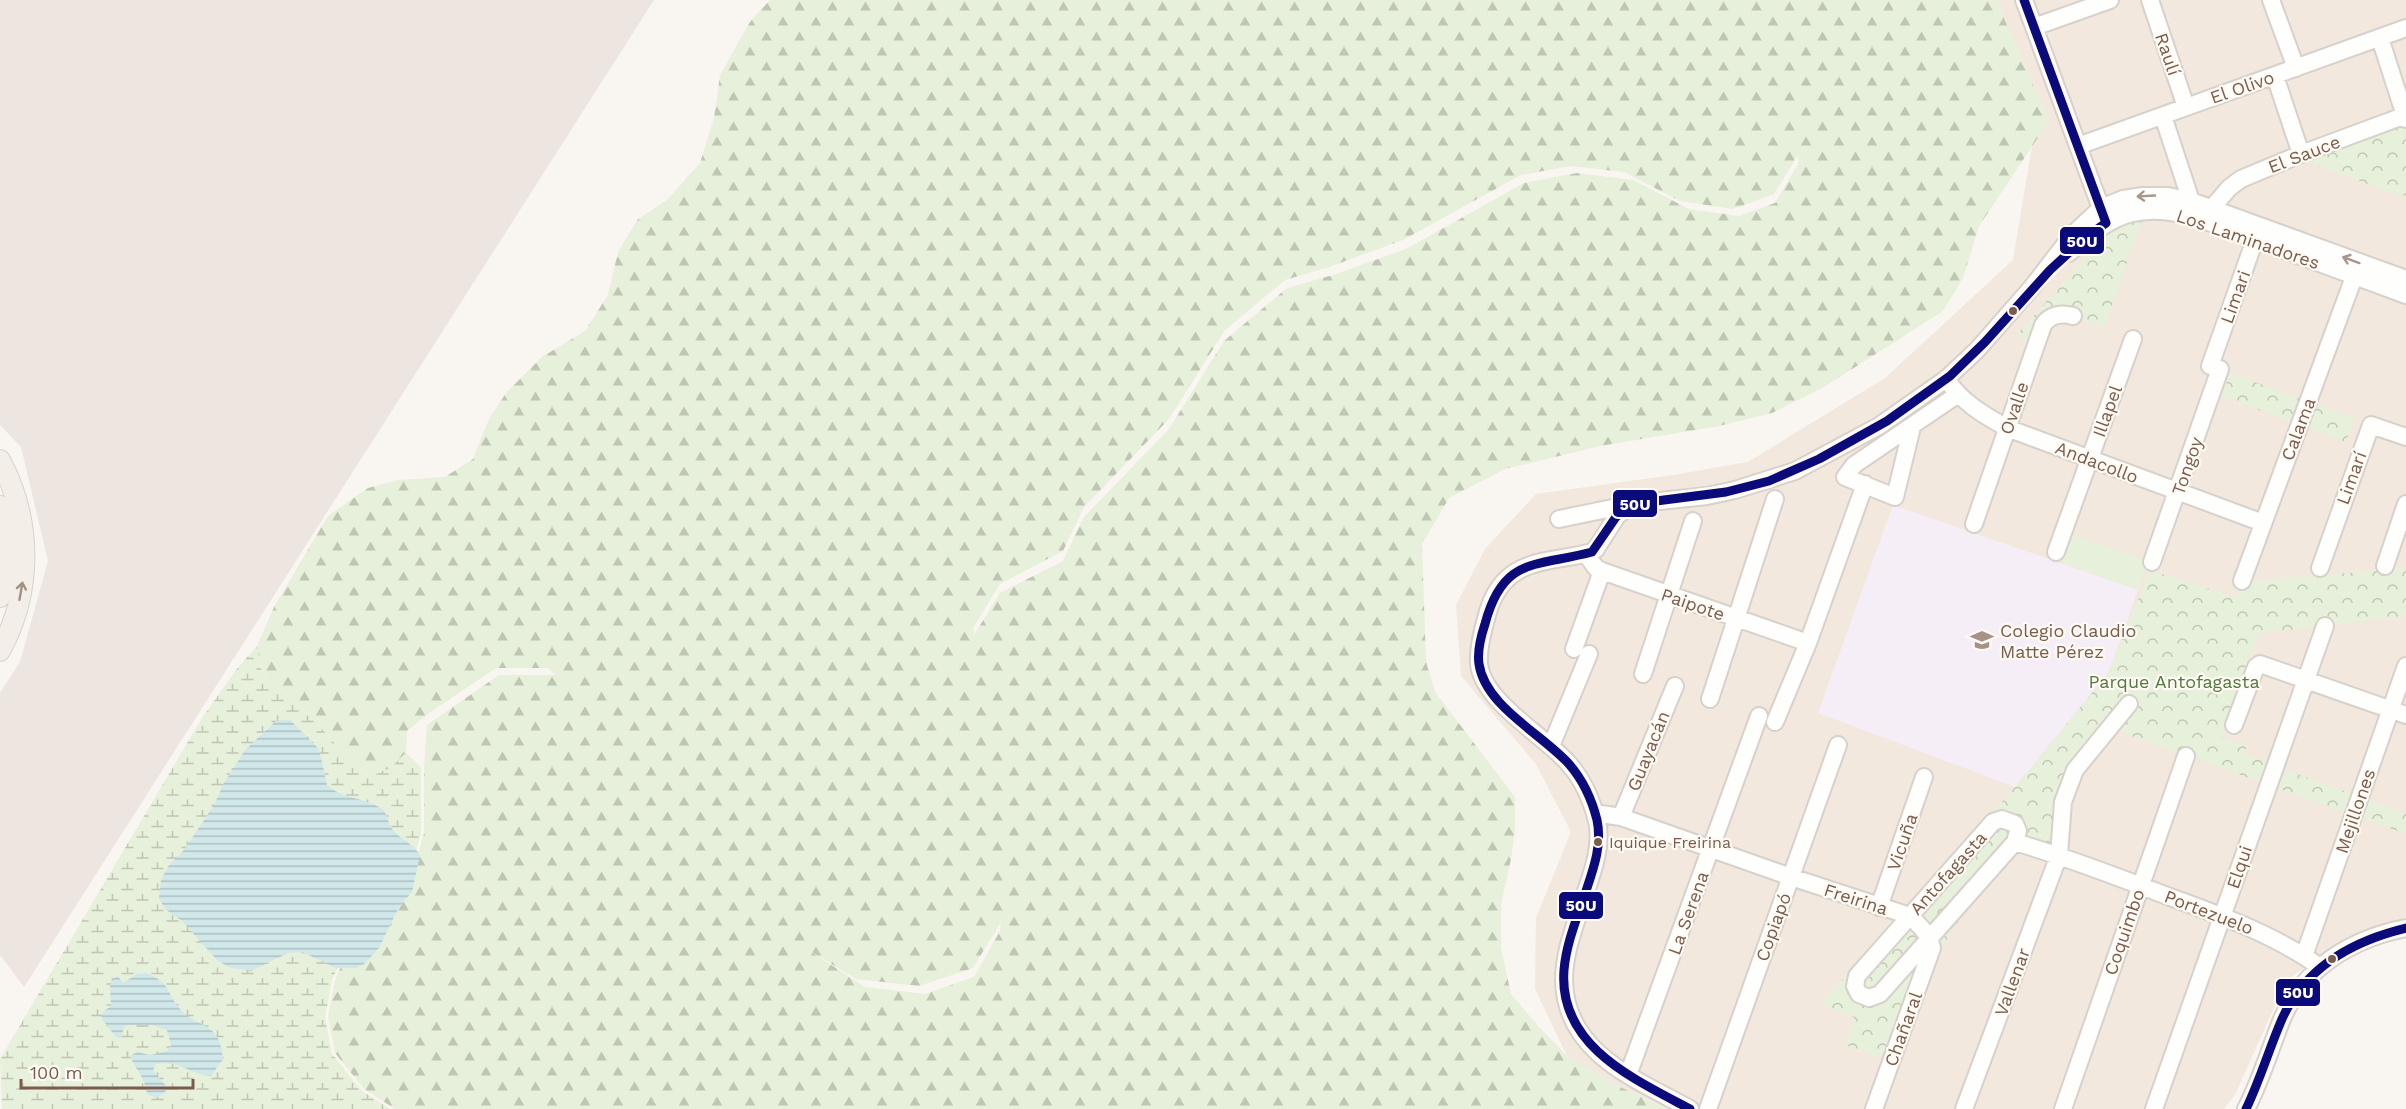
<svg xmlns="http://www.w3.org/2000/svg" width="2406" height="1109" font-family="'Work Sans',sans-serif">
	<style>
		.residential { fill: #f2e8de }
		.industrial { fill: #ede5e0 }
		.education { fill: #f6eef6 }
		.forest { fill: url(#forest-firs); fill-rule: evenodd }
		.wetland { fill: url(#wetland-marsh) }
		.park { fill: url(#park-crowns) }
		.pitch { fill: #e7f0db }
		.water { fill: url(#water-rules) }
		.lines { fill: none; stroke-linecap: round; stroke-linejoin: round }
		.minor-casing { stroke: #d7d1cb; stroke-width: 20 }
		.major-casing { stroke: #dad1cc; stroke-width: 22 }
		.minor { stroke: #fefefd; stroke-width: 16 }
		.major { stroke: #f3eee8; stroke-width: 20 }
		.bus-1-casing { stroke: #fffaf3; stroke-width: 14 }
		.bus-1 { stroke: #0a0a7a; stroke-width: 9 }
		.oneway { stroke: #a8958b }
		.oneway2 { stroke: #a48f83 }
		.bus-dot { fill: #7a5c4d; stroke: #fffaf3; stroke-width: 2 }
		.labels { text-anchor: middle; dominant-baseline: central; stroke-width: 4.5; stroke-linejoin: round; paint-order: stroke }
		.bus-label { font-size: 16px; fill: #7a5c4d; stroke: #fffaf3; text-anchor: start }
		.street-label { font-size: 18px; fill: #7a5c4d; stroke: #fffaf3 }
		.poi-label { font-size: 18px; fill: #7a5c4d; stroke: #fffaf3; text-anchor: start }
		.park-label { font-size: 18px; fill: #537a41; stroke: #fffaf3 }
		.line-badge { stroke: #fffaf3; stroke-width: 2 }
		.badge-label { font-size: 16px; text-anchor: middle; font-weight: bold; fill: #fff }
	</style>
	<defs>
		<pattern id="forest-firs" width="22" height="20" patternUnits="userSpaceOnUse" patternTransform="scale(1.5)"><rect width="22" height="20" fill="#e7f0db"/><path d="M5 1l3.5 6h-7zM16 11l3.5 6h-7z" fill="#c0c6b4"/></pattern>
		<pattern id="wetland-marsh" width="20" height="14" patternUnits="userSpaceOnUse" patternTransform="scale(1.5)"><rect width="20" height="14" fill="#e7f0db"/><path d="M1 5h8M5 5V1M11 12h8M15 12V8" fill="none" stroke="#c0c6b4"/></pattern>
		<pattern id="park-crowns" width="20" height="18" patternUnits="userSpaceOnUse" patternTransform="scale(1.5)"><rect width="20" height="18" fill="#e7f0db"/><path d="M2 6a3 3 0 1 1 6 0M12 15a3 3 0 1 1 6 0" fill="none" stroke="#c0c6b4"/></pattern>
		<pattern id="water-rules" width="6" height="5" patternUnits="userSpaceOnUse" patternTransform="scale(1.5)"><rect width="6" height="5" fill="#d0e8ea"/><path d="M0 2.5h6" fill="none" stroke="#aebfc0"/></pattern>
	</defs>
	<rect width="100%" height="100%" fill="#f9f5f0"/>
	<!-- residential -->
	<path class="residential" d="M 1996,0 L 2406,0 L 2406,917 L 2323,954 L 2286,981 L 2235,1095 L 2224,1109 L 1668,1109 L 1610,1082 L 1567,1056 L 1535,989 L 1536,918 L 1571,832 L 1536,764 L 1461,676 L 1456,605 L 1485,549 L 1536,494 L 1673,475 L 1748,462 L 1885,378 L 2013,260 L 2032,146 L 2049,121 Z"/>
	<!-- industrial -->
	<path class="industrial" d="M 0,0 L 654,0 L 24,987 L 0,955 L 0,693 L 20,662 L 48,561 L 21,447 L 0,425 Z"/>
	<!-- education -->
	<path class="education" d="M 1893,505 L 2138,590 L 2108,673 L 2015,787 L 1818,713 Z"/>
	<!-- forest -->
	<path class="forest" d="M 770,0 L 1996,0 L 2049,121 L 1979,226 L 1963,278 L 1943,311 L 1824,387 L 1772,413 L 1719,426 L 1600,446 L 1505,469 L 1449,498 L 1422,544 L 1426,662 L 1435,692 L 1515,797 L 1515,829 L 1511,859 L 1501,905 L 1501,948 L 1511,994 L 1538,1026 L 1567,1056 L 1610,1082 L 1667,1109 L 395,1109 L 364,1089 L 335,1053 L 328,1017 L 335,980 L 348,951 L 410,882 L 424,833 L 424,767 L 427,725 L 499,675 L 555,675 L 548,668 L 496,668 L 429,713 L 407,731 L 406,753 L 389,769 L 368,775 L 353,764 L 323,730 L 261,669 L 257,646 L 274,607 L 328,516 L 368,488 L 397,480 L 445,477 L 473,459 L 489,419 L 506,393 L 542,357 L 585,331 L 608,295 L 618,252 L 638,219 L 667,200 L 700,163 L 714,118 L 720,75 L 750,22 ZM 1798,155 L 1798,164 L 1775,203 L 1739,216 L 1689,209 L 1633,180 L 1577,173 L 1524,183 L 1406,249 L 1333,275 L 1287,288 L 1224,341 L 1169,429 L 1083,518 L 1063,561 L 1000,593 L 974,635 L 973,628 L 1000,584 L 1063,551 L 1084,507 L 1169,419 L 1225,330 L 1285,280 L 1329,267 L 1403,240 L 1521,175 L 1571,166 L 1624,172 L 1680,201 L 1733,209 L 1774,194 ZM 1001,922 L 1000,931 L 974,977 L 925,994 L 865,987 L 802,946 L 856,979 L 919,986 L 973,968 Z"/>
	<!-- wetland -->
	<path class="wetland" d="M 257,646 L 261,669 L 323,730 L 353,764 L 367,775 L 389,769 L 406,753 L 421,767 L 421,833 L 408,881 L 345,950 L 332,980 L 325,1017 L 332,1054 L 362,1091 L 390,1109 L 2,1109 L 0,1059 L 202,718 L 236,670 Z"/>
	<!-- park -->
	<path class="park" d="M 2406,115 L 2406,195 L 2400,196 L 2294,157 Z
		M 2144,215 L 2104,327 L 2073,316 L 2050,318 L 2043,345 L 2016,336 L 2110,229 Z
		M 2230,373 L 2354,418 L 2346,442 L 2222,396 Z
		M 2406,568 L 2406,616 L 2259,633 L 2221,737 L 2247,746 L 2244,754 L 2406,814 L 2406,834 L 2109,728 L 2063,802 L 2051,844 L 2024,838 L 1952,930 L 1925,980 L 1897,1063 L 1845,1045 L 1854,1017 L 1820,1005 L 2015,787 L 2108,673 L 2150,570 L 2238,598 L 2242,582 Z"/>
	<!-- pitch -->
	<path class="pitch" d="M 2070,534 L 2148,561 L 2138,590 L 2060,562 Z"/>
	<!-- water -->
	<path class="water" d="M 290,720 L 319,749 L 327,785 C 342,799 361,797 379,807 C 389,812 386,822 393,830 C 401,840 413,843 420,855 L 412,892 L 399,907 L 379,948 L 364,964 L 356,968 L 336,968 L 302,952 L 288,953 L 251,971 L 228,967 L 216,959 L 182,921 L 165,909 L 159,898 L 161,880 L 169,865 L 184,850 L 214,805 L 224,783 L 245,750 L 276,721 Z
		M 146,973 C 172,984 165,991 180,1009 C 197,1029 220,1020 223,1059 L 211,1076 C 189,1074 178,1059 155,1064 L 153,1071 L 167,1087 L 166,1091 L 157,1098 L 147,1094 C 144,1075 137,1072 130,1056 L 137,1052 L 150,1055 L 167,1051 L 171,1045 L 167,1030 L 152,1025 L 127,1025 L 124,1027 L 122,1035 L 120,1038 L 116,1037 L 101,1018 L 104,1011 L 111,1006 L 110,985 L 114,978 L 118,976 L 123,983 L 137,974 Z"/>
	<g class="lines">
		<!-- minor casing -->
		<g class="minor-casing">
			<path id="minor" d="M 2024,0 L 2105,219
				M 2150,0 L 2186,107
				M 2271,0 L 2296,68
				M 2034,27 L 2110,0
				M 2380,38 L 2406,119
				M 2275,76 L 2301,154
				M 2163,116 L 2191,201
				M 2078,146 L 2406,28
				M 2212,208 L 2229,188 L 2241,179 L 2301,154 L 2406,115
				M 2069,253 C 2113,212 2144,200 2203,220 L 2406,295
				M 2210,366 L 2258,231
				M 1946,379 C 1963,403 1982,414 2007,428 L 2263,523
				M 1912,427 L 1895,497 L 1845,477 L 1854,465 L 1957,395
				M 1632,504 L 1617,516 L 1596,549 L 1592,552 C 1569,559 1543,558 1521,569 C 1501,579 1491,597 1486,619 C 1482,633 1478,648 1479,664 C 1483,702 1545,736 1569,764 C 1582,779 1592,801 1597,821 C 1603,847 1591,876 1583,900 C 1575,926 1564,952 1564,980 C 1565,1053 1636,1079 1690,1109
				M 1559,519 L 1632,504 L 1707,496 L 1735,490 L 1795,471 L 1879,426 L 1946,379 L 1977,350 L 2033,286 L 2073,234 L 2101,208 L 2123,199 L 2143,196 L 2168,196 L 2191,201 L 2406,279
				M 1974,524 L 2043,325 C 2050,314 2062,313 2073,316
				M 2056,552 L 2133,339
				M 1586,554 L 1596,568 L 1602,571 L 1808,643
				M 2152,562 L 2220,369
				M 2385,566 L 2406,504
				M 2320,568 L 2371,425 L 2406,437
				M 2242,581 L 2354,277
				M 1574,649 L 1602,571
				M 1643,674 L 1693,521
				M 1710,699 L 1775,499
				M 1775,722 L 1808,643 L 1865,484
				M 2234,725 L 2256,667 L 2260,664 L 2406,715
				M 1551,746 L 1589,654
				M 1595,813 L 1621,817 L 1791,877 L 1910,916 C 1920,926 1929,934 1932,948 L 1874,1109
				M 1621,817 L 1675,686
				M 2002,819 L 2015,824 L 2018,831 L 2015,842 L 1880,994 L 1869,998 L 1859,994 L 1855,986 L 1857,976 L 1993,822 Z
				M 2015,842 C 2065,857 2113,875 2162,894 C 2217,914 2272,933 2320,967
				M 1879,907 L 1924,777
				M 2304,956 L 2406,666
				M 1628,1075 L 1759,716
				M 1708,1109 L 1838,745
				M 1964,1109 L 2059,855 L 2063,802 L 2075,770 L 2129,704
				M 2063,1109 L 2186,756
				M 2154,1109 L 2325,626
				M 2246,1109 C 2261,1080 2270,1049 2282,1019 C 2304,967 2353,938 2406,928"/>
		</g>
		<!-- major casing -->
		<g class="major-casing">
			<path id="major" d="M 0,460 C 32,520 33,591 0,651
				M 0,506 C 9,537 9,566 0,597"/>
		</g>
		<!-- minor -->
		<use href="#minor" class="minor"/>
		<!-- major -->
		<use href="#major" class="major"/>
		<!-- bus-1 casing -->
		<g class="bus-1-casing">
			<path id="bus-1" d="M 1690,1109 C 1634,1079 1558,1046 1564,970 C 1566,946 1575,923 1583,900 C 1591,875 1603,848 1597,820 C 1592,800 1582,779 1569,764 C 1542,734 1485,706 1479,664 C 1477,651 1481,636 1485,624 C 1503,556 1536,567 1592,552 L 1616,517 L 1633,504 L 1726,492 L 1769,481 L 1819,459 L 1887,421 L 1950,376 L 1985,342 L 2050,270 L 2086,237 L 2106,223 L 2024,0
				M 2246,1109 C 2260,1080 2269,1049 2282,1019 C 2305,967 2352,941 2406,928"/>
		</g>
		<!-- bus-1 -->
		<use href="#bus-1" class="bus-1"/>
	</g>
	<!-- one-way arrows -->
	<defs><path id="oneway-shaft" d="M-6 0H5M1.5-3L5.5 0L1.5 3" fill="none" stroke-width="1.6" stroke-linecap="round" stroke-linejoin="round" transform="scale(1.5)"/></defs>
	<g class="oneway">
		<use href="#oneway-shaft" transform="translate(2146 196) rotate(177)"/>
		<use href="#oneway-shaft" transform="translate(2351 260) rotate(-160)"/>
	</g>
	<use class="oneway2" href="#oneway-shaft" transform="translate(21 591) rotate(-80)"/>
	<!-- icons -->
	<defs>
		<g id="school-bare" transform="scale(1.8)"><path d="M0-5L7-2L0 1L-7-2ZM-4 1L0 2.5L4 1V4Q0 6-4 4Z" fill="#a69286" stroke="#fffaf3" stroke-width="2.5" paint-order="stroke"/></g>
	</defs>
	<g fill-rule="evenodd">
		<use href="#school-bare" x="1982" y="640"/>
	</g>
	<!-- markers -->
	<g class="bus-dot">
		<circle cx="2013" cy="311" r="5"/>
		<circle cx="1598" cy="842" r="5"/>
		<circle cx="2332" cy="959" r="5"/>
	</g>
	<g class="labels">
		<!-- bus labels -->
		<g class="bus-label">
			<text x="1609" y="842">Iquique Freirina</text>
		</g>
		<!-- street labels -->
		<g class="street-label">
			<text transform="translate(2168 54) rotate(71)">Raulí</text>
			<text transform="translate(2242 87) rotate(-19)">El Olivo</text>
			<text transform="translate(2304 154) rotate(-21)">El Sauce</text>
			<text transform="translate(2248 239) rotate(19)">Los Laminadores</text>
			<text transform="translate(2235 297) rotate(-70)">Limari</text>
			<text transform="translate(2014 408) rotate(-71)">Ovalle</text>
			<text transform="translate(2107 411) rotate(-70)">Illapel</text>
			<text transform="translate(2298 429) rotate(-69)">Calama</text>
			<text transform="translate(2097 462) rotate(21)">Andacollo</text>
			<text transform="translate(2187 466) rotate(-71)">Tongoy</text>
			<text transform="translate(2351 478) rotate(-70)">Limarí</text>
			<text transform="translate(1693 604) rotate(19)">Paipote</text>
			<text transform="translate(1648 751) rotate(-68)">Guayacán</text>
			<text transform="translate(2355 811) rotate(-71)">Mejillones</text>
			<text transform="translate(1902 842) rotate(-71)">Vicuña</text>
			<text transform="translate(2239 867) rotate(-71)">Elqui</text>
			<text transform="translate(1948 873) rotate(-48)">Antofagasta</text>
			<text transform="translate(1856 899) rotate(18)">Freirina</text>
			<text transform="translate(2209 912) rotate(21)">Portezuelo</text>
			<text transform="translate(1688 913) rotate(-70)">La Serena</text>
			<text transform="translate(1773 927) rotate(-70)">Copiapó</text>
			<text transform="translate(2124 932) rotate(-71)">Coquimbo</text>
			<text transform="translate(2012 982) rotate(-70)">Vallenar</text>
			<text transform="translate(1903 1029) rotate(-70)">Chañaral</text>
		</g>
		<!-- poi labels -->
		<g class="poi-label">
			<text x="2000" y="630">Colegio Claudio<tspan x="2000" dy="21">Matte Pérez</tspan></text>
		</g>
		<!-- park labels -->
		<g class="park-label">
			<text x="2174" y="681">Parque Antofagasta</text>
		</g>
	</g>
	<g class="line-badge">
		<rect x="2059" y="226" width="46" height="29" rx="6" fill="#0a0a7a"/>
		<rect x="1612" y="489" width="46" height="29" rx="6" fill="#0a0a7a"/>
		<rect x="1558" y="891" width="46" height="29" rx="6" fill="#0a0a7a"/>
		<rect x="2275" y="978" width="46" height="29" rx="6" fill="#0a0a7a"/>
	</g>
	<g class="badge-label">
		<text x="2082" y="247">50U</text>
		<text x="1635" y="510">50U</text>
		<text x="1581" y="911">50U</text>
		<text x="2298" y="998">50U</text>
	</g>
	<!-- scale -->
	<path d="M21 1079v9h172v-9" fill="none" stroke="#7a5c4d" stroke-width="3"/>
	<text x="30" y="1079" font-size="18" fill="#7a5c4d" stroke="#fffaf3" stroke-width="4.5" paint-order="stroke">100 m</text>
</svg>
